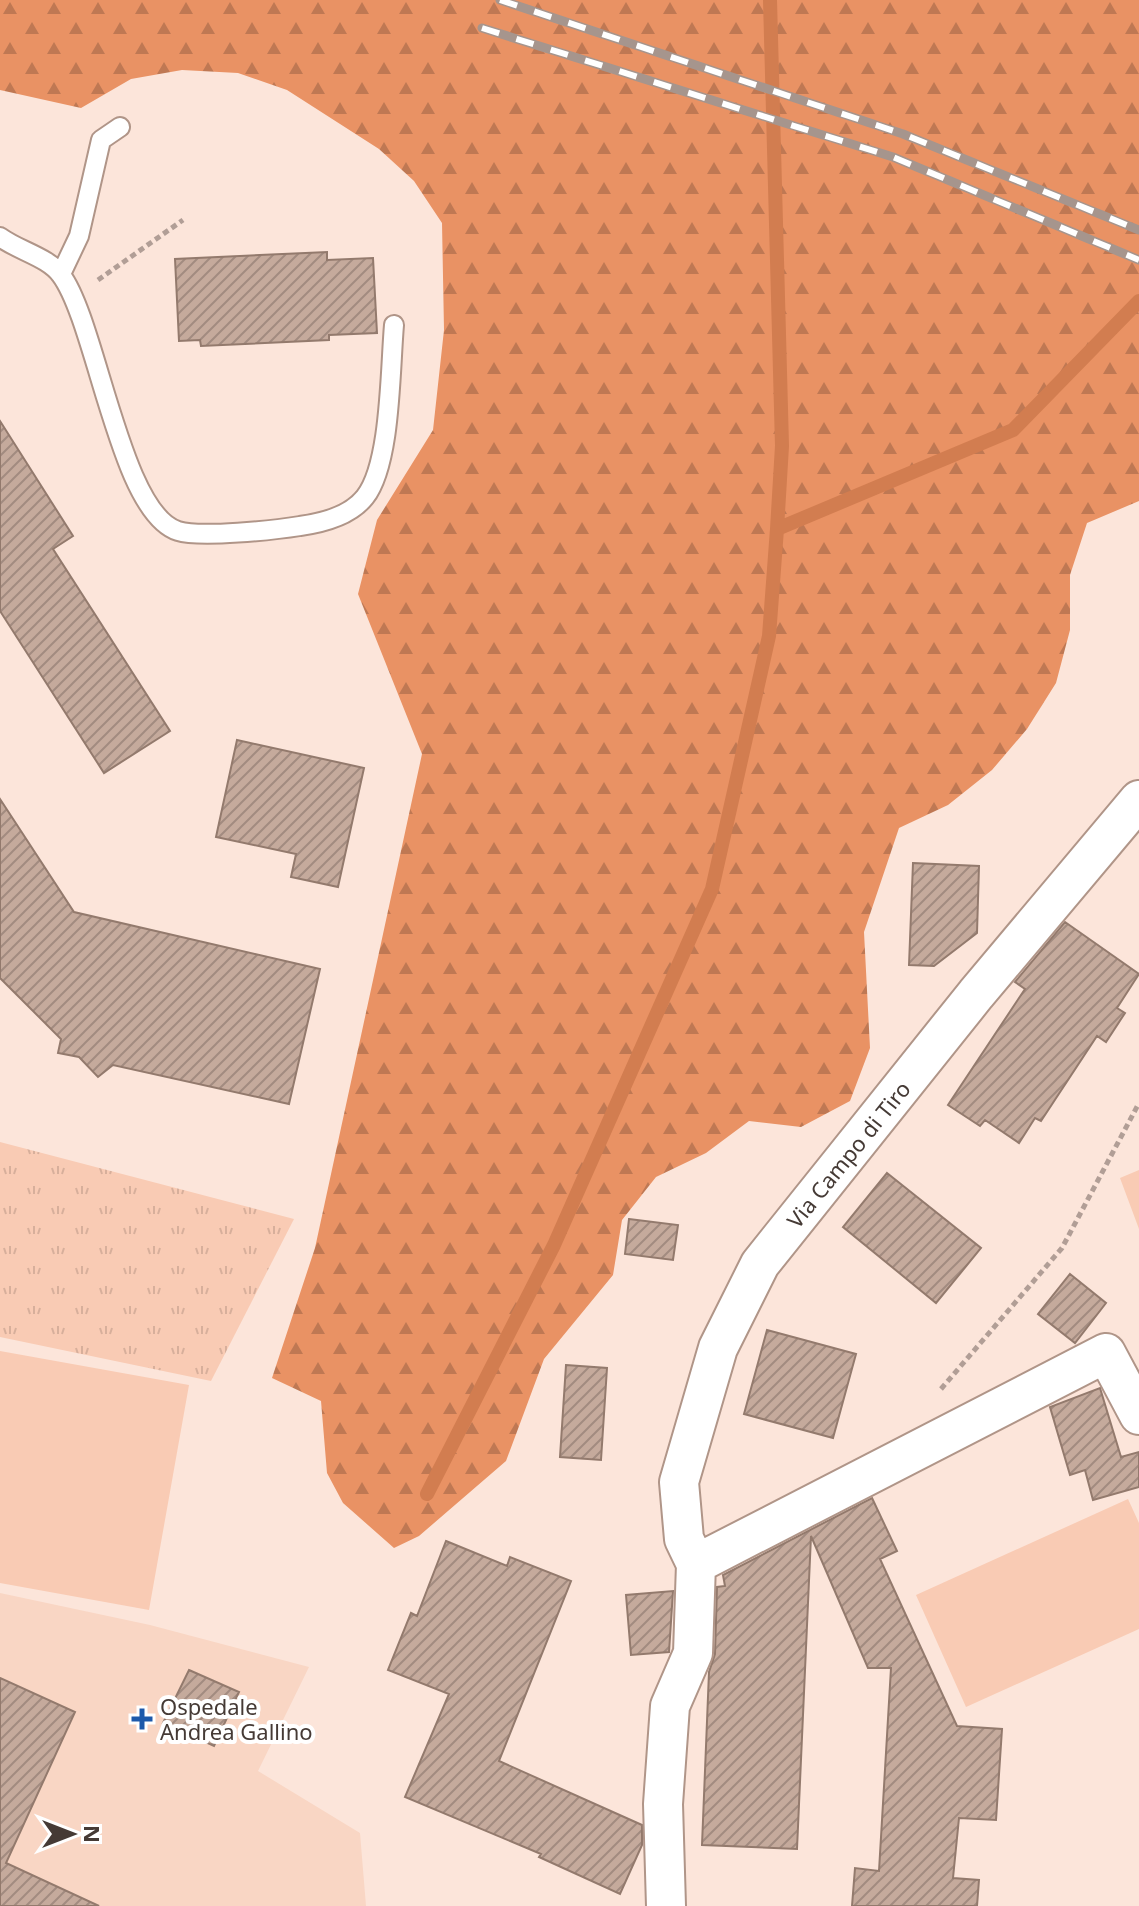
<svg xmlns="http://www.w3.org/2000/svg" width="1139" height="1906" font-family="'Noto Sans',sans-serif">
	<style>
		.built { fill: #f9d6c4 }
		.grass { fill: url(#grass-tufts) }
		.forest { fill: url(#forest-firs) }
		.pitch { fill: #f9cbb4 }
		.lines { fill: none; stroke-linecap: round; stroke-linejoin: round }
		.stream { stroke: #d27d50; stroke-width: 14 }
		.building { fill: url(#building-hatch); stroke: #937a6d; stroke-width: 2 }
		.service-casing { stroke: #b09588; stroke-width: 22 }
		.minor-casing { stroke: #b09588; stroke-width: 42 }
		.path { stroke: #b19e96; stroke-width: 5; stroke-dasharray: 6 4; stroke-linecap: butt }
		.service { stroke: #fff; stroke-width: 18 }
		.minor { stroke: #fff; stroke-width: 38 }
		.rail-casing { stroke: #a6958d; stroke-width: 9 }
		.rail { stroke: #fff; stroke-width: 6; stroke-dasharray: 18; stroke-linecap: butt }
		.poi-dot { fill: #1d59aa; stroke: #fff; stroke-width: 3 }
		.labels { text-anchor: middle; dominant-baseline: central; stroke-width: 8; stroke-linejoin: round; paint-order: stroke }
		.street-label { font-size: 22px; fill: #453a35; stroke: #fff }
		.poi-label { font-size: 22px; fill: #453a35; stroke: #fff; text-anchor: start }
	</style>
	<defs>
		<pattern id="grass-tufts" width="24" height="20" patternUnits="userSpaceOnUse" patternTransform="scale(2)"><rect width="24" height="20" fill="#f9cbb4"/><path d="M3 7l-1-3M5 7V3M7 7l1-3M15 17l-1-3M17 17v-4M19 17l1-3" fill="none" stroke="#d7af9b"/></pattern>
		<pattern id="forest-firs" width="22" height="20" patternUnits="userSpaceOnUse" patternTransform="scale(2)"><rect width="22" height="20" fill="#e99264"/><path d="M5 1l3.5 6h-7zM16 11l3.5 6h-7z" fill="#bf7853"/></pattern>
		<pattern id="building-hatch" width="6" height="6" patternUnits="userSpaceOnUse" patternTransform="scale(2)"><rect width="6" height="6" fill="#c5aa9c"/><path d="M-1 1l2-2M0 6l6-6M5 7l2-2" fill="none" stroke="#a28b80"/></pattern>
	</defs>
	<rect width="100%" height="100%" fill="#fce5da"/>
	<!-- built -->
	<path class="built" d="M 0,1593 L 150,1625 L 309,1667 L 258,1771 L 360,1833 L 366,1906 L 0,1906 Z"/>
	<!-- grass -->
	<path class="grass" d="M 0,1142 L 294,1219 L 211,1381 L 0,1337 Z"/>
	<!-- forest -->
	<path class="forest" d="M 0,0 L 1139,0 L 1139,501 L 1087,523 L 1070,575 L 1070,630 L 1056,683 L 1027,729 L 992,770 L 948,805 L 899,828 L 864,932 L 870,1048 L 850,1101 L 801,1127 L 749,1121 L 706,1153 L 656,1177 L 622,1220 L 613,1275 L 544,1359 L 506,1461 L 419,1536 L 394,1548 L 343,1503 L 327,1473 L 321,1401 L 272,1378 L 315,1248 L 422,754 L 358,594 L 377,520 L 433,430 L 444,330 L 442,223 L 414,181 L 379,149 L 287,90 L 238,73 L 182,70 L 131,79 L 81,108 L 0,90 Z"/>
	<!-- pitch -->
	<path class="pitch" d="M 1139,1170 L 1139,1229 L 1120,1178 Z
		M 0,1351 L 189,1385 L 149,1610 L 0,1583 Z
		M 1128,1499 L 1139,1523 L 1139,1629 L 966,1707 L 916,1595 Z"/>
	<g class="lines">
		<!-- stream -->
		<path class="stream" d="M 777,529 L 1013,430 L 1139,301
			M 427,1494 L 554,1245 L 712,889 L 769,636 L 777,529 L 782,446 L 770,0"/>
	</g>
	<!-- building -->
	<path class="building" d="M 327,252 L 327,260 L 373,258 L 377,333 L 329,335 L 329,340 L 201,346 L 200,340 L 179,341 L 175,259 Z
		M 0,421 L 73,536 L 53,549 L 170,731 L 104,773 L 0,611 Z
		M 237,740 L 364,768 L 338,887 L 291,877 L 296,854 L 216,837 Z
		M 0,799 L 74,912 L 320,969 L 289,1104 L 113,1065 L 98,1077 L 79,1057 L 58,1053 L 61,1039 L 0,978 Z
		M 913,863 L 979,866 L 977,933 L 934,966 L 909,965 Z
		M 1065,922 L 1139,974 L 1117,1008 L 1125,1013 L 1106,1042 L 1097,1036 L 1041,1121 L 1035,1118 L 1019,1143 L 985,1120 L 980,1126 L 948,1105 L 1025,989 L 1015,982 Z
		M 887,1173 L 981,1248 L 936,1303 L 843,1227 Z
		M 629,1219 L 678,1225 L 673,1260 L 625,1254 Z
		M 1070,1274 L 1106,1303 L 1075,1343 L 1038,1314 Z
		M 767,1330 L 856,1354 L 833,1438 L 744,1414 Z
		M 566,1365 L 607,1368 L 601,1460 L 560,1457 Z
		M 1100,1388 L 1121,1457 L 1139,1452 L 1139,1487 L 1093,1500 L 1085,1470 L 1070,1475 L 1050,1407 Z
		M 872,1498 L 897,1551 L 880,1559 L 957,1726 L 1002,1729 L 996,1820 L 959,1818 L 953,1878 L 979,1880 L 977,1906 L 852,1906 L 855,1868 L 879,1871 L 891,1668 L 868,1668 L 811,1536 L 797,1849 L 702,1845 L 709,1672 L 715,1654 L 717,1587 L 725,1586 L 723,1575 Z
		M 446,1541 L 507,1566 L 510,1557 L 571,1581 L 499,1761 L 642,1825 L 642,1845 L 620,1894 L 539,1857 L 541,1854 L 405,1797 L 449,1694 L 388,1670 L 411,1613 L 417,1616 Z
		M 673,1591 L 669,1652 L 631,1655 L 626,1595 Z
		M 189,1670 L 239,1692 L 214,1746 L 163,1723 Z
		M 0,1678 L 75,1712 L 6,1863 L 99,1906 L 0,1906 Z"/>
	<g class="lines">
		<!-- service casing -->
		<g class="service-casing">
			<path id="service" d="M 0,237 C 19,251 48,257 61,275 C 97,323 120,513 178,531 C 200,538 275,530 300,526 C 322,523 350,516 365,497 C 391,464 390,370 394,325
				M 61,274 L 79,236 L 101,140 L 120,127"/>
		</g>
		<!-- minor casing -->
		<g class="minor-casing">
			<path id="minor" d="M 696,1564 L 1106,1353 L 1139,1415
				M 666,1906 L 663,1804 L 670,1706 L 693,1653 L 696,1564 L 684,1539 L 679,1482 L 718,1348 L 760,1264 L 976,994 L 1139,800"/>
		</g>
		<!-- path -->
		<path class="path" d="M 98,280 L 183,220
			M 941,1389 L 1062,1248 L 1139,1103"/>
		<!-- service -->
		<use href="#service" class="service"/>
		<!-- minor -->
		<use href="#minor" class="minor"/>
		<!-- rail casing -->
		<g class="rail-casing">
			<path id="rail" d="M 500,0 L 903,134 L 1139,230
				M 482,28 L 893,157 L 1139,260"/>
		</g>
		<!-- rail -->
		<use href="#rail" class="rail"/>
	</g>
	<!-- markers -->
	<path class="poi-dot" d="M138 1707h8v8h8v8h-8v8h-8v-8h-8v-8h8z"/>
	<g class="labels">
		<!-- street labels -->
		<g class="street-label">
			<text transform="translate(848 1154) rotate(-51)">Via Campo di Tiro</text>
		</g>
		<!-- poi labels -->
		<g class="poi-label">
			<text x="160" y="1706">Ospedale<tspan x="160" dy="25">Andrea Gallino</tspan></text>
		</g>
	</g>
	<!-- north arrow -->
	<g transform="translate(72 1834) rotate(90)" stroke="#ffffff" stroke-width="6" paint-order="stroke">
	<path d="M0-6L14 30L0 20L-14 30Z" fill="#453a35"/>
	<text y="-12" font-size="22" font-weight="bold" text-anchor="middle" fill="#453a35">N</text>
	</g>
</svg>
